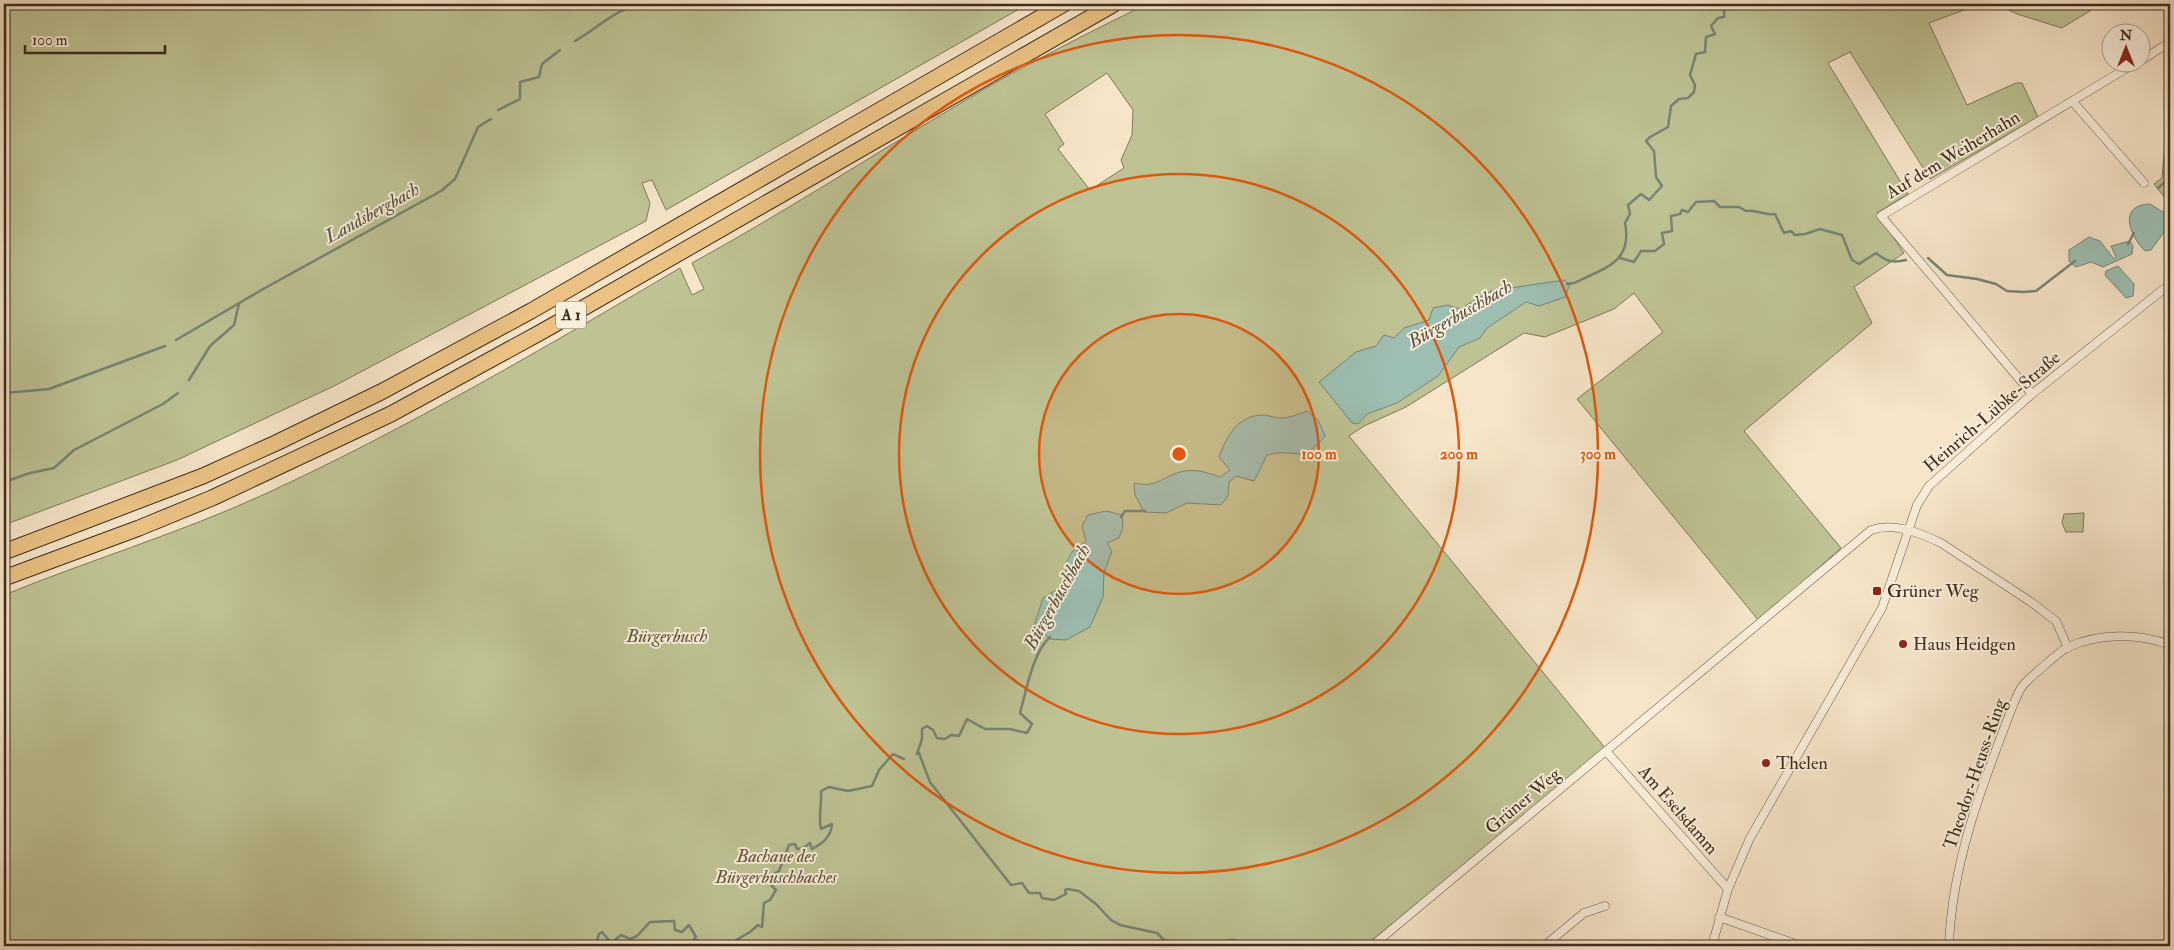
<svg xmlns="http://www.w3.org/2000/svg" width="2174" height="950" font-family="'IM FELL Double Pica',serif">
	<style>
		.green { fill: #bfc394; stroke: #7e7858; fill-rule: evenodd }
		.water { fill: #9dbfb2; stroke: #778476 }
		.lines { fill: none; stroke-linecap: round; stroke-linejoin: round }
		.stream { stroke: #778476; stroke-width: 2.5 }
		.minor-casing { stroke: #6c5a46; stroke-width: 9 }
		.motorway-casing { stroke: #3e2c1b; stroke-width: 17 }
		.minor { stroke: #f9eedb; stroke-width: 8 }
		.motorway { stroke: #ebc284; stroke-width: 15 }
		.ring { fill: none; stroke: #e0570d; stroke-width: 2.5 }
		.poi-dot { fill: #8f2418; stroke: #f9eedb; stroke-width: 2 }
		.labels { text-anchor: middle; dominant-baseline: central; stroke-width: 4; stroke-linejoin: round; paint-order: stroke }
		.shield { fill: #f9eedb; stroke: #766655; stroke-width: 1 }
		.shield-label { font-size: 16px; font-weight: bold; fill: #3e2c1b }
		.street-label { font-size: 18px; fill: #3e2c1b; stroke: #f9eedb }
		.poi-label { font-size: 18px; fill: #3e2c1b; stroke: #f9eedb; text-anchor: start }
		.park-label { font-size: 18px; font-style: italic; fill: #5e5239; stroke: #f9eedb }
		.water-label { font-size: 19px; font-style: italic; fill: #565141; stroke: #f9eedb }
		.centre { fill: #e0570d; stroke: #f9eedb; stroke-width: 2.5 }
		.ring-label { font-size: 15px; text-anchor: middle; font-weight: bold; fill: #e0570d; stroke: #f9eedb; stroke-width: 4; stroke-linejoin: round; paint-order: stroke }
	</style>
	<rect width="100%" height="100%" fill="#f6e5c8"/>
	<filter id="stains"><feTurbulence type="fractalNoise" baseFrequency=".004" numOctaves="4"/><feColorMatrix values="0 0 0 0 .2 0 0 0 0 .09 0 0 0 0 .02 0 0 0 .5 -.17"/></filter>
	<radialGradient id="worn" r=".72"><stop offset=".6" stop-color="#630" stop-opacity="0"/><stop offset="1" stop-color="#630" stop-opacity=".3"/></radialGradient>
	<!-- green -->
	<path class="green" d="M 4,4 L 1028,4 L 666,210 L 652,180 L 642,183 L 650,203 L 646,221 L 336,385 L 177,460 L 4,525 Z
		M 1147,4 L 1980,4 L 1929,23 L 1967,105 L 2016,83 L 2022,83 L 2038,117 L 1930,179 L 1850,52 L 1828,63 L 1908,194 L 1877,213 L 1904,253 L 1854,287 L 1872,323 L 1744,431 L 1841,548 L 1759,621 L 1577,399 L 1663,332 L 1634,293 L 1614,309 L 1545,337 L 1524,333 L 1406,407 L 1364,426 L 1349,436 L 1606,749 L 1365,946 L 4,946 L 4,595 C 90,560 180,533 265,494 C 408,428 544,348 680,268 L 692,295 L 704,289 L 692,263 C 785,212 874,154 966,100 C 1024,65 1086,34 1147,4 ZM 1107,73 L 1133,110 L 1132,135 L 1121,160 L 1124,168 L 1090,190 L 1058,149 L 1064,144 L 1045,114 Z
		M 1996,4 L 2101,4 L 2062,28 L 2017,14 Z
		M 2170,124 L 2170,204 L 2154,184 L 2162,178 L 2166,133 Z
		M 2084,513 L 2083,532 L 2066,532 L 2062,523 L 2064,514 Z"/>
	<!-- water -->
	<path class="water" d="M 2150,204 L 2166,214 L 2170,224 L 2151,250 L 2145,251 C 2130,236 2117,205 2150,204 Z
		M 2089,237 L 2100,241 L 2114,259 L 2116,257 L 2111,246 L 2130,241 L 2133,246 L 2132,254 L 2103,267 L 2091,262 L 2076,267 L 2069,261 L 2069,250 Z
		M 2118,266 L 2134,284 L 2133,296 L 2126,298 L 2105,275 L 2106,271 Z
		M 1564,280 L 1570,284 L 1565,297 L 1539,306 L 1526,302 L 1487,328 L 1480,338 L 1459,347 L 1438,376 L 1397,403 L 1367,414 L 1358,424 L 1352,423 L 1319,382 L 1356,352 L 1376,346 L 1384,335 L 1394,338 L 1404,328 L 1429,320 L 1433,308 L 1448,305 L 1460,309 L 1491,291 Z
		M 1307,411 L 1318,420 L 1325,436 C 1301,466 1294,447 1267,455 L 1254,481 L 1236,476 L 1229,482 L 1228,496 L 1221,505 L 1187,503 L 1166,513 L 1144,512 L 1135,495 L 1134,483 C 1157,489 1165,474 1185,471 C 1197,469 1209,473 1220,477 L 1230,470 L 1219,457 C 1227,435 1239,414 1265,415 C 1270,416 1275,418 1281,418 C 1290,418 1299,414 1307,411 Z
		M 1106,511 L 1122,515 L 1123,527 L 1119,538 L 1107,543 L 1112,551 L 1104,573 L 1103,597 L 1090,627 L 1066,640 L 1050,639 L 1034,626 L 1043,598 L 1058,589 L 1065,577 L 1067,561 L 1072,552 L 1086,541 L 1082,526 L 1088,515 Z"/>
	<g class="lines">
		<!-- stream -->
		<path class="stream" d="M 575,41 C 596,29 613,12 637,4
			M 498,110 L 520,99 L 520,82 L 539,77 L 542,64 L 560,50
			M 2170,126 L 2170,146
			M 2158,188 L 2170,178
			M 2128,244 L 2134,233
			M 1620,258 L 1634,262 L 1641,251 L 1655,251 L 1664,244 L 1662,233 L 1672,231 L 1671,216 L 1680,214 L 1682,210 L 1688,212 L 1696,202 L 1714,201 L 1720,207 L 1739,207 L 1746,211 C 1757,209 1764,216 1775,214 L 1784,233 L 1791,231 L 1795,235 L 1805,234 L 1820,229 L 1842,235 L 1852,260 L 1859,264 L 1876,253 C 1887,262 1893,263 1906,260
			M 1928,258 L 1947,275 L 1977,279 L 1996,284 L 2007,291 L 2023,292 L 2036,291 L 2075,261
			M 1567,284 L 1574,283 C 1604,268 1633,263 1625,223 L 1630,214 L 1628,205 L 1641,194 L 1649,200 L 1662,186 L 1656,177 L 1654,151 L 1646,141 L 1650,137 L 1668,127 L 1671,106 L 1679,99 L 1688,98 L 1694,92 L 1695,85 L 1690,75 L 1696,54 L 1705,52 L 1706,37 L 1715,34 L 1711,26 L 1718,18 L 1724,17 L 1725,4
			M 176,340 L 265,288 L 441,191 L 455,179 L 478,127 L 491,119
			M 189,380 L 210,346 L 234,325 L 239,304
			M 4,393 L 49,389 L 165,346
			M 4,482 L 30,473 L 54,468 L 74,450 L 163,404 L 178,393
			M 1121,517 L 1125,511 L 1145,511
			M 919,753 L 930,782 L 1011,885 L 1022,883 L 1029,893 L 1040,893 L 1042,898 L 1054,900 L 1066,894 L 1065,890 L 1067,889 L 1079,891 L 1096,904 L 1111,920 L 1120,925 L 1157,933 L 1164,940 L 1192,946
			M 917,754 L 922,739 L 922,729 L 927,726 L 933,730 L 937,738 L 945,739 L 951,735 L 959,736 L 967,719 L 985,729 L 1010,729 L 1027,733 L 1032,724 L 1020,713 C 1026,691 1033,652 1050,637
			M 580,946 L 586,946
			M 592,946 L 597,941 L 599,934 L 602,932 L 611,943 L 621,935 L 630,939 L 637,936 L 650,922 L 674,921 L 675,930 L 682,932 L 689,925 L 696,937 L 694,939 L 701,942 L 699,946
			M 726,946 L 750,932 L 758,925 L 762,927 L 764,903 L 770,900 L 776,890 L 771,885 L 773,874 L 779,871 L 789,845 L 795,844 L 797,849 L 803,848 L 810,843 L 812,849 C 823,843 831,837 832,824 L 821,829 C 818,816 822,805 821,791 L 829,787 L 848,791 L 872,786 L 879,770 L 893,754 L 904,759
			M 1199,946 L 1212,941 L 1220,945 C 1229,938 1237,938 1247,946"/>
		<!-- minor casing -->
		<g class="minor-casing">
			<path id="minor" d="M 2142,60 L 2170,42
				M 2073,102 L 2144,183
				M 2032,394 L 1881,216 L 2137,62
				M 1606,751 L 1728,889
				M 1719,917 L 1801,946
				M 1372,946 L 1871,530 C 1894,522 1920,533 1941,543 L 2031,602 L 2056,621 L 2068,648
				M 1544,946 L 1584,913 L 1605,906
				M 1712,946 L 1728,889 L 1750,838 L 1882,608 L 1917,505 L 1929,486 L 2032,394 L 2170,284
				M 1949,946 C 1952,861 1983,783 2013,705 C 2016,698 2019,690 2024,684 C 2031,677 2060,651 2068,647 C 2100,633 2139,633 2170,645"/>
		</g>
		<!-- motorway casing -->
		<g class="motorway-casing">
			<path id="motorway" d="M 4,552 L 203,476 L 276,443 L 381,392 L 531,311 L 1064,4
				M 4,578 L 139,528 L 212,498 L 391,414 L 543,331 L 1114,4"/>
		</g>
		<!-- minor -->
		<use href="#minor" class="minor"/>
		<!-- motorway -->
		<use href="#motorway" class="motorway"/>
	</g>
	<!-- distance rings -->
	<circle cx="1179" cy="454" r="140" fill="#e0570d" fill-opacity=".12"/>
	<g class="ring">
		<circle cx="1179" cy="454" r="140"/>
		<circle cx="1179" cy="454" r="280"/>
		<circle cx="1179" cy="454" r="419"/>
	</g>
	<!-- markers -->
	<g class="poi-dot">
		<rect x="1872" y="586" width="10" height="10" rx="2.5"/>
		<circle cx="1903" cy="644" r="5"/>
		<circle cx="1766" cy="763" r="5"/>
	</g>
	<g class="labels">
		<!-- shield labels -->
		<rect class="shield" x="556" y="301.5" width="30" height="27" rx="4"/>
		<g class="shield-label">
			<text x="571" y="315">A 1</text>
		</g>
		<!-- street labels -->
		<g class="street-label">
			<text transform="translate(1953 155) rotate(-31)">Auf dem Weiherhahn</text>
			<text transform="translate(1992 412) rotate(-41)">Heinrich-Lübke-Straße</text>
			<text transform="translate(1975 774) rotate(-71)">Theodor-Heuss-Ring</text>
			<text transform="translate(1523 801) rotate(-40)">Grüner Weg</text>
			<text transform="translate(1678 810) rotate(49)">Am Eselsdamm</text>
		</g>
		<!-- poi labels -->
		<g class="poi-label">
			<text x="1887" y="591">Grüner Weg</text>
			<text x="1913" y="644">Haus Heidgen</text>
			<text x="1776" y="763">Thelen</text>
		</g>
		<!-- park labels -->
		<g class="park-label">
			<text x="667" y="636">Bürgerbusch</text>
			<text x="776" y="856">Bachaue des<tspan x="776" dy="21">Bürgerbuschbaches</tspan></text>
		</g>
		<!-- water labels -->
		<g class="water-label">
			<text transform="translate(372 213) rotate(-29)">Landsbergbach</text>
			<text transform="translate(1460 314) rotate(-30)">Bürgerbuschbach</text>
			<text transform="translate(1057 597) rotate(-61)">Bürgerbuschbach</text>
		</g>
	</g>
	<circle cx="1179" cy="454" r="8" class="centre"/>
	<g class="ring-label">
		<text x="1319" y="459">100 m</text>
		<text x="1459" y="459">200 m</text>
		<text x="1598" y="459">300 m</text>
	</g>
	<!-- margin -->
	<rect width="2174" height="950" fill="none" stroke="#f6e5c8" stroke-width="20"/>
	<rect x="5" y="5" width="2164" height="940" fill="none" stroke="#3e2c1b" stroke-width="2.5"/>
	<rect x="10" y="10" width="2154" height="930" fill="none" stroke="#3e2c1b"/>
	<!-- north arrow -->
	<g transform="translate(2126 48)"><circle r="24" fill="#f9eedb" stroke="#aea08e"/>
	<path d="M0-4L9 19L0 12L-9 19Z" fill="#8f2418"/>
	<text y="-8" font-size="14" font-weight="bold" text-anchor="middle" fill="#3e2c1b">N</text>
	</g>
	<!-- scale -->
	<path d="M25 45v8h140v-8" fill="none" stroke="#3e2c1b" stroke-width="2.5"/>
	<text x="32" y="45" font-size="15" fill="#3e2c1b" stroke="#f9eedb" stroke-width="4" paint-order="stroke">100 m</text>
	<rect width="100%" height="100%" filter="url(#stains)"/>
	<rect width="100%" height="100%" fill="url(#worn)"/>
</svg>
